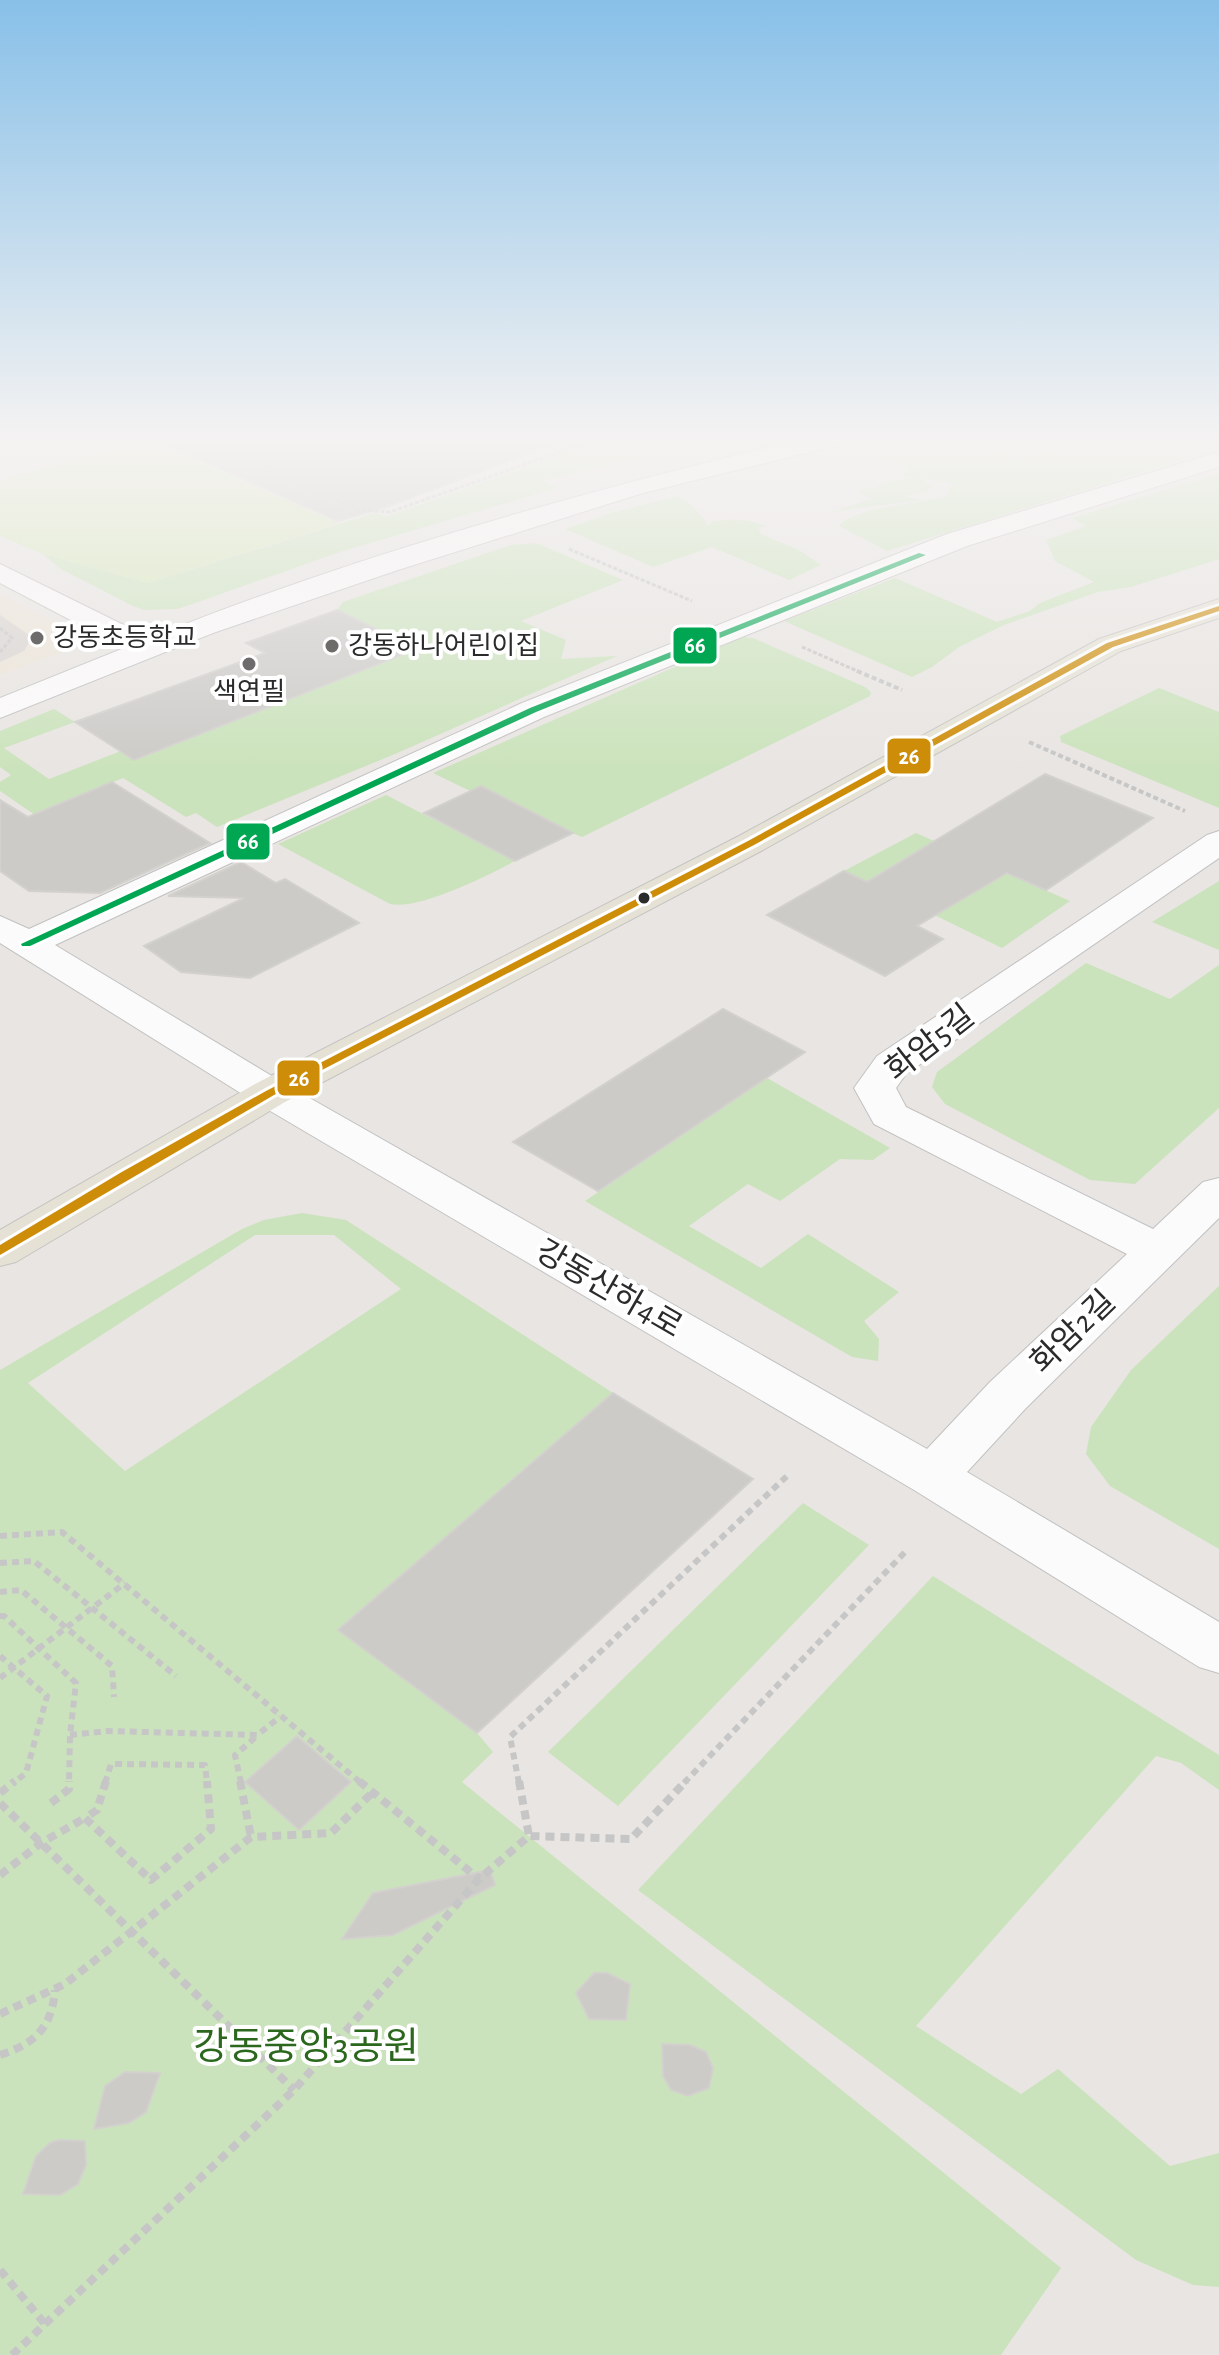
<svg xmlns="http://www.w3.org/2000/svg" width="1219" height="2355" font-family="'Alegreya Sans','Noto Sans KR',sans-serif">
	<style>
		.education { fill: #ebe4d7 }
		.green { fill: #cbe3bc; fill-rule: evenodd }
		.pitch { fill: #d5e7b9 }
		.plaza { fill: #d7d3d0 }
		.building { fill: #cdcbc8; stroke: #d3d1ce; stroke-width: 2 }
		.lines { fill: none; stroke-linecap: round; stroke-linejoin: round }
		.minor-casing { stroke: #c2c1c2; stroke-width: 2 }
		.major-casing { stroke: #c5c3c2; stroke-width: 2 }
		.path-far3 { stroke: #c6c6c6; stroke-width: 3; stroke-dasharray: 4 2; stroke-linecap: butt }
		.path-far2 { stroke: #c6c6c6; stroke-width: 4; stroke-dasharray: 5 3; stroke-linecap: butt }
		.path-far1 { stroke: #c6c6c6; stroke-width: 6; stroke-dasharray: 7 5; stroke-linecap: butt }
		.path { stroke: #c6c6c6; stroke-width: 8; stroke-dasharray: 9 6; stroke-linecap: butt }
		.minor { fill: #fcfbfb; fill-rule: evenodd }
		.major { fill: #e5e2d5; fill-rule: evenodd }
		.bus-1-casing { stroke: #fff; stroke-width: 6 }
		.bus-2-casing { stroke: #fff; stroke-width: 6 }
		.bus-1 { fill: #ce8d09; fill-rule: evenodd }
		.bus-2 { fill: #00a651; fill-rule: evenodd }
		.poi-dot { fill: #6d6c6b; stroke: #fff; stroke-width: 3 }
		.bus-dot { fill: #2b2b2b; stroke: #fff; stroke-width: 3 }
		.labels { text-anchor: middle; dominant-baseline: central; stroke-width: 8; stroke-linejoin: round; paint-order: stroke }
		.far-poi-label { font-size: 26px; fill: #2b2b2b; stroke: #fff; text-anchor: start }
		.street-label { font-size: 32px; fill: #2b2b2b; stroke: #fff }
		.near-park-label { font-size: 38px; fill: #2b671d; stroke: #fff }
		.line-badge { stroke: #fff; stroke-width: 3 }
		.badge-label { font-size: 22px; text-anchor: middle; font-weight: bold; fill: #fff }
	</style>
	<rect width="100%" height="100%" fill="#e8e5e2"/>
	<!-- education -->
	<path class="education" d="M 0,594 L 73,632 L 75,644 L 61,653 L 0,675 Z"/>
	<!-- green -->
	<path class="green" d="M 603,440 L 743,440 L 701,450 L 628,459 L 542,481 L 557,488 L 340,552 L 178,609 L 144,610 L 133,606 L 59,568 L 43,554 L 148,583 L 374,513 L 388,516 Z
		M 892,440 L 976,440 L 1019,460 L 1093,440 L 1200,440 L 1209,448 L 1194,456 L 887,551 L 839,526 C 853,507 920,504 947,496 L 951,485 L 957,483 L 920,479 L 932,487 L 927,492 L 904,496 L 923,500 L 834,511 L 872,499 L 859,492 C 867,486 871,490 879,486 C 892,480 896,479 912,479 L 899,473 L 909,471 L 905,468 L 906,463 L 896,464 L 875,456 L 881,450 L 869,447 Z
		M 1219,474 L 1219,559 L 1131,587 L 1098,592 L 1004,625 L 959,647 L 932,667 L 912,677 L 784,621 L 895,578 L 997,622 L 1030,611 L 1040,603 L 1094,582 L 1055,561 L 1046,540 L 1086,526 L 1072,518 Z
		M 678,496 C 694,505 700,514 709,526 L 711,522 C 728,518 750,519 766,526 L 759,528 L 761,534 L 799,550 L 821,565 L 789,580 L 712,547 L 653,567 L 565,529 L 611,513 Z
		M 536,543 L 623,580 L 521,621 L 566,640 L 561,659 L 617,656 L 395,754 L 217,827 L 196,813 L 186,817 L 123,778 L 35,815 L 0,791 L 0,782 L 11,775 L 0,767 L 0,731 L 54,709 L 75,722 L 4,748 L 49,779 L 121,751 L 135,760 L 416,650 L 337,610 L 343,602 L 511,545 Z
		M 743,637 L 753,638 L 865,687 L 871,692 L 870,696 L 582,837 L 470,791 L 433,773 Z
		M 1159,688 L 1219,712 L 1219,808 L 1061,742 L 1060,736 Z
		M 386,795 L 515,861 C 487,876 419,910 390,904 L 278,844 Z
		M 916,833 L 1070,901 L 1002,948 L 844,871 Z
		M 1219,881 L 1219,950 L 1152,922 Z
		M 1086,963 L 1170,999 L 1219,965 L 1219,1108 L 1135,1184 L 1090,1180 L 945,1104 L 932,1087 L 937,1072 Z
		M 767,1078 L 890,1148 L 873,1160 L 840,1159 L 780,1201 L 748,1184 L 689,1226 L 761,1268 L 808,1234 L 899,1292 L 864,1321 L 879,1339 L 878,1361 L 852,1357 L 585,1201 Z
		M 302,1213 L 346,1220 L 613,1393 L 338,1630 L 477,1733 L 493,1752 L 462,1782 L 1061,2268 L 1001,2355 L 0,2355 L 0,1370 L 242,1229 L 264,1220 ZM 255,1235 L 334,1235 L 401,1289 L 125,1471 L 28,1383 Z
		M 1219,1286 L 1219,1549 L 1110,1486 L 1086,1454 L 1091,1427 L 1131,1370 Z
		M 803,1503 L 869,1545 L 618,1806 L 548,1752 Z
		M 933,1576 L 1219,1755 L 1219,1790 L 1181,1763 L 1156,1756 L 916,2026 L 1021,2094 L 1058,2069 L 1170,2166 L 1219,2153 L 1219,2287 L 1193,2285 L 1136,2260 L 638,1890 Z"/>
	<!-- pitch -->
	<path class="pitch" d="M 142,440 L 149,440 L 339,523 L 148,583 L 43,554 L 0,536 L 0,481 Z"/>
	<!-- plaza -->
	<path class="plaza" d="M 0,615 L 32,637 L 24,651 L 0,662 Z"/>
	<!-- building -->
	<path class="building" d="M 155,440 L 551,440 L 552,445 L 386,507 L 338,521 Z
		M 337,610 L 417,649 L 134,760 L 75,722 L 265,653 L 246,643 Z
		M 1045,774 L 1153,818 L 1046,890 L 1007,873 L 917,926 L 943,939 L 885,976 L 767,915 L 844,871 L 867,882 Z
		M 112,782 L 210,843 L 100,893 L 29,891 L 0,871 L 0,800 L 28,817 Z
		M 481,786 L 573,833 L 515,861 L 424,813 Z
		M 241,862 L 276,883 L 285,879 L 359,923 L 250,978 L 181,972 L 144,946 L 244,898 L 168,896 Z
		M 723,1009 L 805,1052 L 598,1191 L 513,1142 Z
		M 613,1393 L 753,1479 L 477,1733 L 338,1630 Z
		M 297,1736 L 351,1782 L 299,1830 L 245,1782 Z
		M 490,1870 L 495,1885 L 393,1935 L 342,1939 L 373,1893 Z
		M 594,1973 L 607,1973 L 630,1984 L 626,2020 L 589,2019 L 576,1993 Z
		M 662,2044 L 690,2045 L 706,2052 L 713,2068 L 709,2088 L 688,2096 L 671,2090 L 663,2076 Z
		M 125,2072 L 160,2073 L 146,2112 L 129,2123 L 94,2129 L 105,2086 Z
		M 59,2140 L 85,2141 L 86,2165 L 78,2184 L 60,2195 L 23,2194 L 36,2156 L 50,2143 Z"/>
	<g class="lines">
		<!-- minor casing -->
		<g class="minor-casing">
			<path id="minor" d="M 798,440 L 842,440 L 839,445 L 643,493 L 398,570 L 213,633 L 0,718 L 0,698 L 124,648 L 0,583 L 0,564 L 150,638 C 356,555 582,492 798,440 Z
				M 1219,452 L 1219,467 L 967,546 L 544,717 L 55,945 L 285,1084 L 927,1449 L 990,1382 L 1127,1254 L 874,1124 L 854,1088 L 877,1056 L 1207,835 L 1219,831 L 1219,858 L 906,1074 L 896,1088 L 906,1107 L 1153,1229 L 1203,1182 L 1219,1178 L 1219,1218 L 1026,1408 L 967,1472 L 1219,1622 L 1219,1673 L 1199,1667 L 914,1490 L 255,1102 L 0,943 L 0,916 L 29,929 L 522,703 L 947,534 Z"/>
		</g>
		<!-- major casing -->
		<g class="major-casing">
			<path id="major" d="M 1219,599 L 1219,618 L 1121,651 L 763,850 L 285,1102 L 16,1262 L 0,1266 L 0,1230 L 255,1084 L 739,836 L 1099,639 Z"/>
		</g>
		<!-- path-far3 -->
		<path class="path-far3" d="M 197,440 L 359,510 L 390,512 L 594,440
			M 262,468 L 281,462
			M 569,549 L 692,601
			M 0,628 L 12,638 L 0,652
			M 802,647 L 862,673"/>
		<!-- path-far2 -->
		<path class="path-far2" d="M 857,671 L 902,690
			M 1029,742 L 1185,811"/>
		<!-- path-far1 -->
		<path class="path-far1" d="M 0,1536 L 62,1532 L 361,1783
			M 0,1563 L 34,1561 L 176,1676
			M 0,1592 L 21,1590 L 112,1666 L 114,1697
			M 0,1616 L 4,1616 L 76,1683 L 70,1735 L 69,1783
			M 0,1656 L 47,1696 L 26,1773 L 13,1783
			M 0,1678 L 125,1583
			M 70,1735 L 107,1731 L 257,1735 L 280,1717
			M 105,1783 L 111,1764 L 205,1765 L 207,1783
			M 241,1783 L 235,1755 L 257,1736
			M 519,1783 L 510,1737 L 787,1476
			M 684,1783 L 907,1550"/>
		<!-- path -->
		<path class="path" d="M 106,1781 L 97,1810 L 85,1818 L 151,1880 L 211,1829 L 207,1781
			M 240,1781 L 251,1837
			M 359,1781 L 479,1879
			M 519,1781 L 529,1836
			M 0,1793 L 15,1781
			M 0,1803 L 294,2090
			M 51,1803 L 69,1789 L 69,1781
			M 0,1875 L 41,1843 L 85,1818
			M 0,2014 L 65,1984 L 251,1837 L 331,1833 L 372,1793
			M 0,2055 C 35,2044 52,2027 55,1990
			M 0,2270 L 45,2324
			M 12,2355 L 294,2090 L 479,1879 L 529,1836 L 631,1839 L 686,1781"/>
		<!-- minor -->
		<use href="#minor" class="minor"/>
		<!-- major -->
		<use href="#major" class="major"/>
		<!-- bus-1 casing -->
		<g class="bus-1-casing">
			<path id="bus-1" d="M 1219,606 L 1219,611 L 1113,647 L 754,845 L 274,1095 L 0,1255 L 0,1245 L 120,1173 L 266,1091 L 748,841 L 1107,643 Z"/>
		</g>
		<!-- bus-2 casing -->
		<g class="bus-2-casing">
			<path id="bus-2" d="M 919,553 L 926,555 L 536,712 L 30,946 L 22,946 L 21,944 L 530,708 Z"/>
		</g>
		<!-- bus-1 -->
		<use href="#bus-1" class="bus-1"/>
		<!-- bus-2 -->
		<use href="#bus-2" class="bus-2"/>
	</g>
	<!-- sky -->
	<linearGradient id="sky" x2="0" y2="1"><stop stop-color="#88c0e8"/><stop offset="0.57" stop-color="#f5f3f2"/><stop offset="1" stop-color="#f5f3f2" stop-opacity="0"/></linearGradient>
	<rect width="1219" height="770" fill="url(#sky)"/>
	<!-- markers -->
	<g class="poi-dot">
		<circle cx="37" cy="638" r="8"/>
		<circle cx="332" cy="646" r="8"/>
		<circle cx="249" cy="664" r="8"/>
	</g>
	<circle class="bus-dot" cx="644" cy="898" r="7"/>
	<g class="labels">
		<!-- far-poi labels -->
		<g class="far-poi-label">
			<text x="53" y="638">강동초등학교</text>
			<text x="348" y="646">강동하나어린이집</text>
			<text x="249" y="692" text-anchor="middle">색연필</text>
		</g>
		<!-- street labels -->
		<g class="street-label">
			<text transform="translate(930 1043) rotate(-38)">화암5길</text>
			<text transform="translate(609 1289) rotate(30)">강동산하4로</text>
			<text transform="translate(1073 1332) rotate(-44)">화암2길</text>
		</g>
		<!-- near-park labels -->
		<g class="near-park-label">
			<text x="306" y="2048">강동중앙3공원</text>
		</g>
	</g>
	<g class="line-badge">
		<rect x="672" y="626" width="46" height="39" rx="8" fill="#00a651"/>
		<rect x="886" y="737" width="46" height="38" rx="8" fill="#ce8d09"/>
		<rect x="225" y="822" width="46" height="39" rx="8" fill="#00a651"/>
		<rect x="276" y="1059" width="45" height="38" rx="8" fill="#ce8d09"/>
	</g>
	<g class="badge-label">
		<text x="695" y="653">66</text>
		<text x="909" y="764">26</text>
		<text x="248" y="849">66</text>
		<text x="299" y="1086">26</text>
	</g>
</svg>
